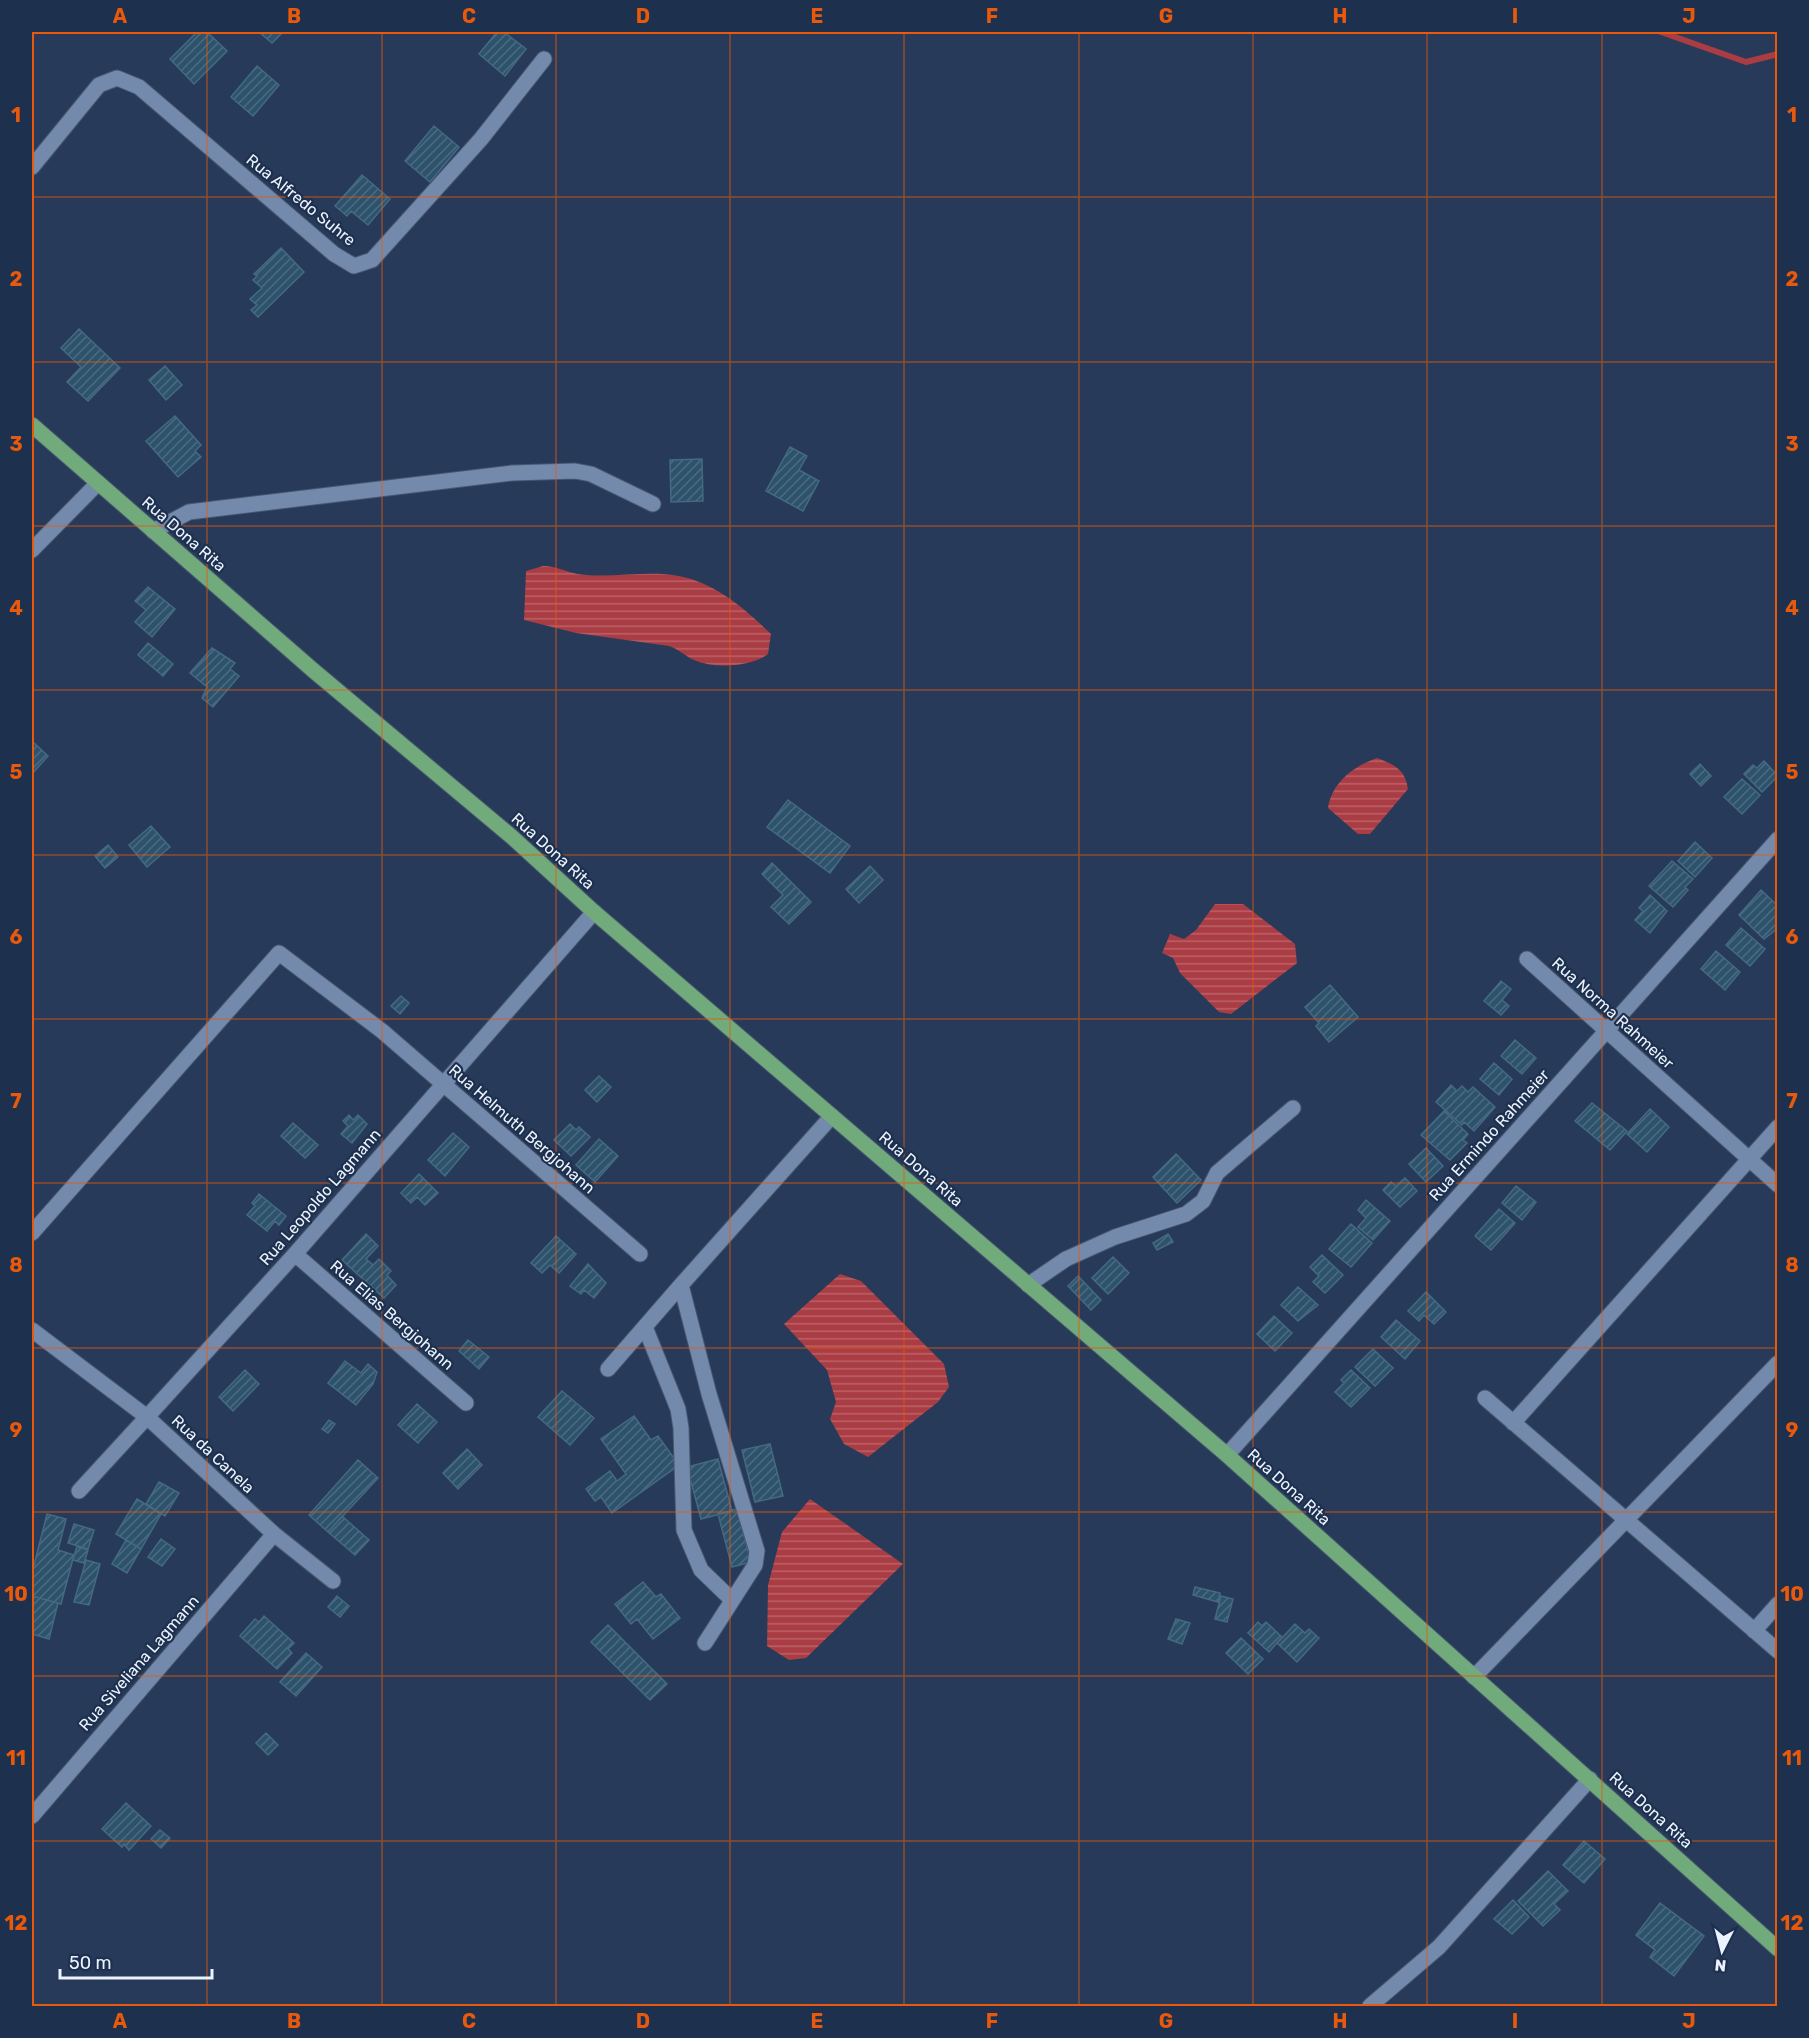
<svg xmlns="http://www.w3.org/2000/svg" width="1809" height="2038" font-family="Rubik,sans-serif">
	<style>
		.water { fill: url(#water-rules) }
		.lines { fill: none; stroke-linecap: round; stroke-linejoin: round }
		.stream { stroke: #aa3c44; stroke-width: 6 }
		.building { fill: url(#building-hatch); stroke: #446a83; stroke-width: 1.5 }
		.minor-casing { stroke: #48586f; stroke-width: 17 }
		.major-casing { stroke: #48586f; stroke-width: 17 }
		.minor { stroke: #748aad; stroke-width: 15 }
		.major { stroke: #71aa7b; stroke-width: 15 }
		.grid { fill: none; stroke: #e8590c; stroke-width: 1.5; stroke-opacity: 0.55 }
		.labels { text-anchor: middle; dominant-baseline: central; stroke-width: 4.5; stroke-linejoin: round; paint-order: stroke }
		.street-label { font-size: 16px; fill: #ecf3ff; stroke: #1d304d }
		.neatline { fill: none; stroke: #e8590c; stroke-width: 2 }
		.grid-label { font-size: 20px; text-anchor: middle; font-weight: bold; fill: #e8590c }
	</style>
	<defs>
		<pattern id="water-rules" width="6" height="5" patternUnits="userSpaceOnUse" patternTransform="scale(1.5)"><rect width="6" height="5" fill="#aa3c44"/><path d="M0 2.5h6" fill="none" stroke="#ba6269"/></pattern>
		<pattern id="building-hatch" width="6" height="6" patternUnits="userSpaceOnUse" patternTransform="scale(1.5)"><rect width="6" height="6" fill="#2d526b"/><path d="M-1 1l2-2M0 6l6-6M5 7l2-2" fill="none" stroke="#4c6b81"/></pattern>
	</defs>
	<rect width="100%" height="100%" fill="#273a59"/>
	<!-- water -->
	<path class="water" d="M 543,566 C 556,566 566,572 578,574 C 611,579 646,570 679,576 C 716,583 745,609 771,634 L 768,654 C 752,667 714,669 694,660 C 685,656 680,650 669,646 L 576,633 L 524,620 L 526,571 Z
		M 1377,758 C 1395,765 1405,769 1408,789 L 1370,834 L 1358,834 L 1328,808 C 1332,782 1354,766 1377,758 Z
		M 1215,904 L 1243,904 L 1295,944 L 1297,963 L 1231,1014 L 1219,1012 L 1180,973 L 1173,958 L 1162,953 L 1170,934 L 1184,939 L 1196,930 Z
		M 840,1274 L 861,1281 L 944,1364 L 949,1387 L 938,1402 L 868,1457 L 844,1444 L 830,1419 L 836,1402 L 827,1370 L 784,1324 Z
		M 810,1499 L 903,1564 L 806,1658 L 789,1660 L 767,1646 L 768,1585 L 782,1532 Z"/>
	<g class="lines">
		<!-- stream -->
		<path class="stream" d="M 1661,32 L 1746,62 L 1778,54"/>
	</g>
	<!-- building -->
	<path class="building" d="M 197,32 L 207,32 L 227,51 L 194,84 L 170,59 Z
		M 259,32 L 283,32 L 272,43 Z
		M 497,32 L 504,32 L 526,49 L 505,76 L 479,54 Z
		M 257,66 L 279,85 L 253,116 L 231,97 Z
		M 434,126 L 459,147 L 430,182 L 405,161 Z
		M 362,175 L 390,199 L 368,225 L 351,211 L 347,216 L 335,206 Z
		M 281,248 L 304,272 L 258,317 L 251,310 L 257,305 L 250,299 L 262,288 L 253,280 L 257,276 L 254,274 Z
		M 79,329 L 120,368 L 88,401 L 67,382 L 81,367 L 61,348 Z
		M 165,366 L 182,385 L 166,400 L 149,380 Z
		M 175,416 L 201,445 L 195,451 L 201,457 L 178,477 L 146,441 Z
		M 790,447 L 807,456 L 799,470 L 819,481 L 803,511 L 766,491 Z
		M 702,459 L 703,501 L 671,502 L 670,460 Z
		M 148,587 L 175,609 L 152,637 L 135,622 L 146,610 L 135,601 Z
		M 148,643 L 173,664 L 163,676 L 138,655 Z
		M 212,648 L 235,663 L 230,669 L 239,676 L 213,707 L 202,698 L 207,687 L 190,673 Z
		M 32,741 L 48,756 L 32,774 Z
		M 1764,761 L 1778,776 L 1762,792 L 1744,774 L 1753,765 L 1757,768 Z
		M 1700,764 L 1711,776 L 1701,786 L 1690,774 Z
		M 1742,779 L 1760,795 L 1742,814 L 1724,797 Z
		M 788,800 L 850,846 L 830,873 L 767,827 Z
		M 151,826 L 170,847 L 147,867 L 129,845 Z
		M 1695,842 L 1712,858 L 1695,877 L 1678,861 Z
		M 108,845 L 118,857 L 105,868 L 95,856 Z
		M 1672,861 L 1693,879 L 1685,887 L 1688,890 L 1673,907 L 1649,886 Z
		M 772,863 L 811,902 L 789,924 L 771,907 L 783,895 L 762,874 Z
		M 870,866 L 883,880 L 859,903 L 846,889 Z
		M 1761,890 L 1778,906 L 1778,928 L 1764,939 L 1739,915 Z
		M 1650,895 L 1667,911 L 1650,933 L 1635,920 L 1643,911 L 1639,908 Z
		M 1741,928 L 1765,949 L 1750,966 L 1726,945 Z
		M 1716,951 L 1740,972 L 1725,990 L 1701,969 Z
		M 1501,981 L 1511,989 L 1502,1000 L 1509,1006 L 1501,1015 L 1484,1001 Z
		M 1330,985 L 1358,1017 L 1329,1042 L 1316,1026 L 1319,1023 L 1305,1007 Z
		M 401,996 L 409,1003 L 400,1014 L 391,1006 Z
		M 1515,1040 L 1536,1058 L 1522,1074 L 1501,1056 Z
		M 1494,1063 L 1512,1079 L 1499,1095 L 1480,1079 Z
		M 599,1076 L 611,1087 L 597,1102 L 585,1090 Z
		M 1451,1085 L 1457,1091 L 1462,1086 L 1468,1092 L 1473,1087 L 1495,1107 L 1474,1131 L 1464,1122 L 1462,1125 L 1436,1102 Z
		M 1592,1103 L 1627,1131 L 1610,1150 L 1575,1121 Z
		M 1650,1109 L 1669,1127 L 1647,1152 L 1627,1134 Z
		M 1444,1111 L 1468,1134 L 1463,1140 L 1467,1143 L 1450,1160 L 1421,1135 Z
		M 349,1115 L 353,1120 L 358,1115 L 367,1124 L 352,1143 L 341,1134 L 348,1126 L 343,1121 Z
		M 293,1123 L 318,1145 L 305,1158 L 281,1136 Z
		M 570,1124 L 576,1130 L 579,1127 L 590,1137 L 571,1156 L 554,1140 Z
		M 453,1133 L 469,1147 L 445,1176 L 428,1160 Z
		M 599,1139 L 618,1156 L 595,1182 L 576,1165 Z
		M 1426,1148 L 1443,1166 L 1426,1182 L 1409,1164 Z
		M 1176,1154 L 1201,1180 L 1177,1203 L 1153,1177 Z
		M 419,1174 L 438,1193 L 425,1205 L 417,1197 L 411,1203 L 401,1193 Z
		M 1405,1178 L 1417,1191 L 1400,1207 L 1383,1190 L 1391,1182 L 1396,1186 Z
		M 1516,1186 L 1536,1202 L 1522,1220 L 1502,1203 Z
		M 259,1194 L 286,1216 L 279,1225 L 275,1221 L 267,1231 L 247,1215 L 255,1206 L 252,1203 Z
		M 1366,1200 L 1390,1221 L 1373,1240 L 1358,1227 L 1366,1218 L 1358,1210 Z
		M 1499,1209 L 1515,1223 L 1491,1250 L 1475,1236 Z
		M 1351,1224 L 1372,1243 L 1351,1267 L 1329,1249 Z
		M 366,1234 L 378,1246 L 366,1259 L 373,1265 L 379,1259 L 391,1271 L 387,1275 L 396,1285 L 384,1298 L 342,1260 Z
		M 1168,1234 L 1173,1242 L 1157,1250 L 1153,1243 Z
		M 556,1236 L 576,1254 L 559,1273 L 550,1265 L 542,1273 L 531,1263 Z
		M 1322,1255 L 1343,1275 L 1325,1293 L 1313,1282 L 1319,1276 L 1310,1267 Z
		M 1113,1257 L 1129,1273 L 1108,1294 L 1092,1278 Z
		M 588,1264 L 606,1283 L 594,1298 L 584,1290 L 581,1294 L 570,1286 Z
		M 1078,1276 L 1101,1300 L 1091,1310 L 1068,1286 Z
		M 1298,1287 L 1318,1305 L 1298,1321 L 1281,1305 Z
		M 1426,1292 L 1446,1312 L 1434,1324 L 1424,1315 L 1419,1321 L 1408,1311 Z
		M 1274,1316 L 1292,1333 L 1275,1351 L 1257,1334 Z
		M 1396,1320 L 1420,1341 L 1405,1359 L 1381,1337 Z
		M 468,1340 L 489,1357 L 479,1369 L 459,1351 Z
		M 1373,1349 L 1393,1368 L 1375,1386 L 1355,1367 Z
		M 345,1361 L 361,1373 L 368,1364 L 377,1372 L 373,1384 L 356,1405 L 328,1383 Z
		M 245,1370 L 259,1384 L 233,1411 L 219,1397 Z
		M 1351,1370 L 1370,1388 L 1351,1407 L 1335,1392 L 1344,1383 L 1341,1380 Z
		M 562,1391 L 594,1418 L 570,1445 L 538,1417 Z
		M 417,1404 L 437,1422 L 418,1443 L 398,1425 Z
		M 634,1416 L 651,1440 L 658,1436 L 679,1465 L 612,1513 L 601,1497 L 595,1501 L 586,1489 L 610,1471 L 617,1481 L 626,1474 L 601,1439 Z
		M 329,1420 L 335,1424 L 328,1433 L 322,1429 Z
		M 770,1444 L 783,1496 L 755,1502 L 742,1450 Z
		M 467,1449 L 482,1465 L 458,1489 L 443,1473 Z
		M 718,1459 L 732,1511 L 701,1519 L 687,1467 Z
		M 358,1460 L 378,1478 L 328,1532 L 309,1515 Z
		M 159,1482 L 179,1493 L 165,1516 L 146,1504 Z
		M 137,1499 L 161,1514 L 141,1549 L 116,1534 Z
		M 737,1509 L 751,1562 L 732,1567 L 718,1514 Z
		M 47,1514 L 66,1519 L 58,1550 L 74,1555 L 61,1604 L 32,1596 L 32,1573 Z
		M 342,1516 L 369,1540 L 355,1555 L 328,1532 Z
		M 74,1524 L 94,1530 L 88,1549 L 68,1543 Z
		M 161,1539 L 175,1549 L 162,1566 L 148,1557 Z
		M 126,1540 L 141,1549 L 127,1573 L 112,1564 Z
		M 77,1546 L 88,1550 L 84,1563 L 73,1560 Z
		M 86,1560 L 100,1564 L 89,1605 L 74,1602 Z
		M 643,1582 L 656,1597 L 661,1594 L 680,1618 L 653,1639 L 637,1619 L 631,1624 L 615,1604 Z
		M 1195,1587 L 1220,1593 L 1218,1602 L 1193,1595 Z
		M 32,1596 L 58,1603 L 49,1639 L 32,1634 Z
		M 337,1596 L 349,1606 L 340,1617 L 328,1607 Z
		M 1221,1596 L 1233,1599 L 1227,1622 L 1215,1619 Z
		M 264,1616 L 294,1643 L 288,1649 L 292,1653 L 277,1669 L 240,1636 L 255,1619 L 259,1622 Z
		M 1176,1619 L 1190,1623 L 1182,1644 L 1168,1639 Z
		M 1258,1622 L 1262,1626 L 1266,1622 L 1282,1637 L 1269,1652 L 1248,1633 Z
		M 1295,1624 L 1305,1633 L 1309,1629 L 1319,1638 L 1297,1662 L 1277,1643 Z
		M 608,1625 L 667,1684 L 650,1700 L 591,1642 Z
		M 1241,1638 L 1263,1659 L 1248,1674 L 1226,1653 Z
		M 306,1653 L 322,1667 L 296,1696 L 280,1682 Z
		M 266,1733 L 278,1745 L 268,1755 L 256,1743 Z
		M 126,1803 L 151,1826 L 129,1850 L 124,1844 L 122,1847 L 102,1829 Z
		M 160,1830 L 170,1838 L 161,1848 L 151,1839 Z
		M 1584,1841 L 1605,1859 L 1584,1883 L 1563,1865 Z
		M 1548,1871 L 1568,1891 L 1554,1904 L 1560,1910 L 1543,1926 L 1518,1901 Z
		M 1513,1900 L 1529,1917 L 1512,1934 L 1494,1919 Z
		M 1660,1903 L 1704,1936 L 1674,1976 L 1650,1957 L 1655,1950 L 1636,1935 Z"/>
	<g class="lines">
		<!-- minor casing -->
		<g class="minor-casing">
			<path id="minor" d="M 32,167 L 99,85 L 117,78 L 139,87 L 334,254 L 354,266 L 372,260 L 481,139 L 544,59
				M 153,531 L 189,512 L 512,473 L 575,471 L 591,474 L 653,504
				M 32,550 L 98,483
				M 1527,959 L 1778,1185
				M 32,1233 L 279,953 L 382,1031 L 640,1254
				M 295,1254 L 466,1403
				M 1028,1285 L 1066,1259 L 1115,1237 L 1186,1214 L 1203,1201 L 1217,1173 L 1293,1108
				M 645,1327 L 678,1409 L 681,1428 L 684,1530 L 701,1570 L 732,1600
				M 32,1330 L 147,1417 L 295,1254 L 594,912
				M 608,1369 L 681,1285
				M 1485,1398 L 1778,1651
				M 1513,1423 L 1778,1127
				M 1227,1455 L 1778,839
				M 79,1491 L 147,1417 L 274,1534 L 333,1581
				M 1754,1631 L 1778,1604
				M 705,1643 L 755,1565 L 757,1551 L 709,1394 L 681,1285 L 832,1116
				M 1474,1677 L 1778,1363
				M 32,1816 L 274,1534
				M 1370,2006 L 1439,1947 L 1590,1779"/>
		</g>
		<!-- major casing -->
		<g class="major-casing">
			<path id="major" d="M 32,425 L 314,671 L 512,837 L 594,912 L 1227,1455 L 1778,1949"/>
		</g>
		<!-- minor -->
		<use href="#minor" class="minor"/>
		<!-- major -->
		<use href="#major" class="major"/>
	</g>
	<!-- grid -->
	<path class="grid" d="M 207,32 L 207,2006M 382,32 L 382,2006M 556,32 L 556,2006M 730,32 L 730,2006M 904,32 L 904,2006M 1079,32 L 1079,2006M 1253,32 L 1253,2006M 1427,32 L 1427,2006M 1602,32 L 1602,2006M 32,197 L 1778,197M 32,362 L 1778,362M 32,526 L 1778,526M 32,690 L 1778,690M 32,855 L 1778,855M 32,1019 L 1778,1019M 32,1183 L 1778,1183M 32,1348 L 1778,1348M 32,1512 L 1778,1512M 32,1676 L 1778,1676M 32,1841 L 1778,1841"/>
	<g class="labels">
		<!-- street labels -->
		<g class="street-label">
			<text transform="translate(301 200) rotate(39)">Rua Alfredo Suhre</text>
			<text transform="translate(184 534) rotate(41)">Rua Dona Rita</text>
			<text transform="translate(553 851) rotate(42)">Rua Dona Rita</text>
			<text transform="translate(1613 1013) rotate(42)">Rua Norma Rahmeier</text>
			<text transform="translate(522 1129) rotate(41)">Rua Helmuth Bergjohann</text>
			<text transform="translate(1489 1135) rotate(-48)">Rua Ermindo Rahmeier</text>
			<text transform="translate(921 1169) rotate(41)">Rua Dona Rita</text>
			<text transform="translate(320 1197) rotate(-49)">Rua Leopoldo Lagmann</text>
			<text transform="translate(392 1315) rotate(41)">Rua Elias Bergjohann</text>
			<text transform="translate(213 1454) rotate(43)">Rua da Canela</text>
			<text transform="translate(1289 1487) rotate(42)">Rua Dona Rita</text>
			<text transform="translate(139 1663) rotate(-49)">Rua Siveliana Lagmann</text>
			<text transform="translate(1651 1810) rotate(42)">Rua Dona Rita</text>
		</g>
	</g>
	<!-- border -->
	<rect width="1809" height="2038" fill="none" stroke="#1d304d" stroke-width="66"/>
	<!-- north arrow -->
	<g transform="translate(1722 1951) rotate(186)" stroke="#1d304d" stroke-width="4.5" paint-order="stroke">
	<path d="M0-4.5L10 22L0 15L-10 22Z" fill="#ecf3ff"/>
	<text y="-9" font-size="16" font-weight="bold" text-anchor="middle" fill="#ecf3ff">N</text>
	</g>
	<!-- scale -->
	<path d="M60 1969v9h152v-9" fill="none" stroke="#ecf3ff" stroke-width="3"/>
	<text x="69" y="1969" font-size="18" fill="#ecf3ff" stroke="#1d304d" stroke-width="4.5" paint-order="stroke">50 m</text>
	<rect x="33" y="33" width="1743" height="1972" class="neatline"/>
	<g class="grid-label">
		<text x="120" y="23">A</text>
		<text x="294" y="23">B</text>
		<text x="469" y="23">C</text>
		<text x="643" y="23">D</text>
		<text x="817" y="23">E</text>
		<text x="992" y="23">F</text>
		<text x="1166" y="23">G</text>
		<text x="1340" y="23">H</text>
		<text x="1515" y="23">I</text>
		<text x="1689" y="23">J</text>
		<text x="16" y="122">1</text>
		<text x="1792" y="122">1</text>
		<text x="16" y="286">2</text>
		<text x="1792" y="286">2</text>
		<text x="16" y="451">3</text>
		<text x="1792" y="451">3</text>
		<text x="16" y="615">4</text>
		<text x="1792" y="615">4</text>
		<text x="16" y="779">5</text>
		<text x="1792" y="779">5</text>
		<text x="16" y="944">6</text>
		<text x="1792" y="944">6</text>
		<text x="16" y="1108">7</text>
		<text x="1792" y="1108">7</text>
		<text x="16" y="1272">8</text>
		<text x="1792" y="1272">8</text>
		<text x="16" y="1437">9</text>
		<text x="1792" y="1437">9</text>
		<text x="16" y="1601">10</text>
		<text x="1792" y="1601">10</text>
		<text x="16" y="1765">11</text>
		<text x="1792" y="1765">11</text>
		<text x="16" y="1930">12</text>
		<text x="1792" y="1930">12</text>
		<text x="120" y="2028">A</text>
		<text x="294" y="2028">B</text>
		<text x="469" y="2028">C</text>
		<text x="643" y="2028">D</text>
		<text x="817" y="2028">E</text>
		<text x="992" y="2028">F</text>
		<text x="1166" y="2028">G</text>
		<text x="1340" y="2028">H</text>
		<text x="1515" y="2028">I</text>
		<text x="1689" y="2028">J</text>
	</g>
</svg>
